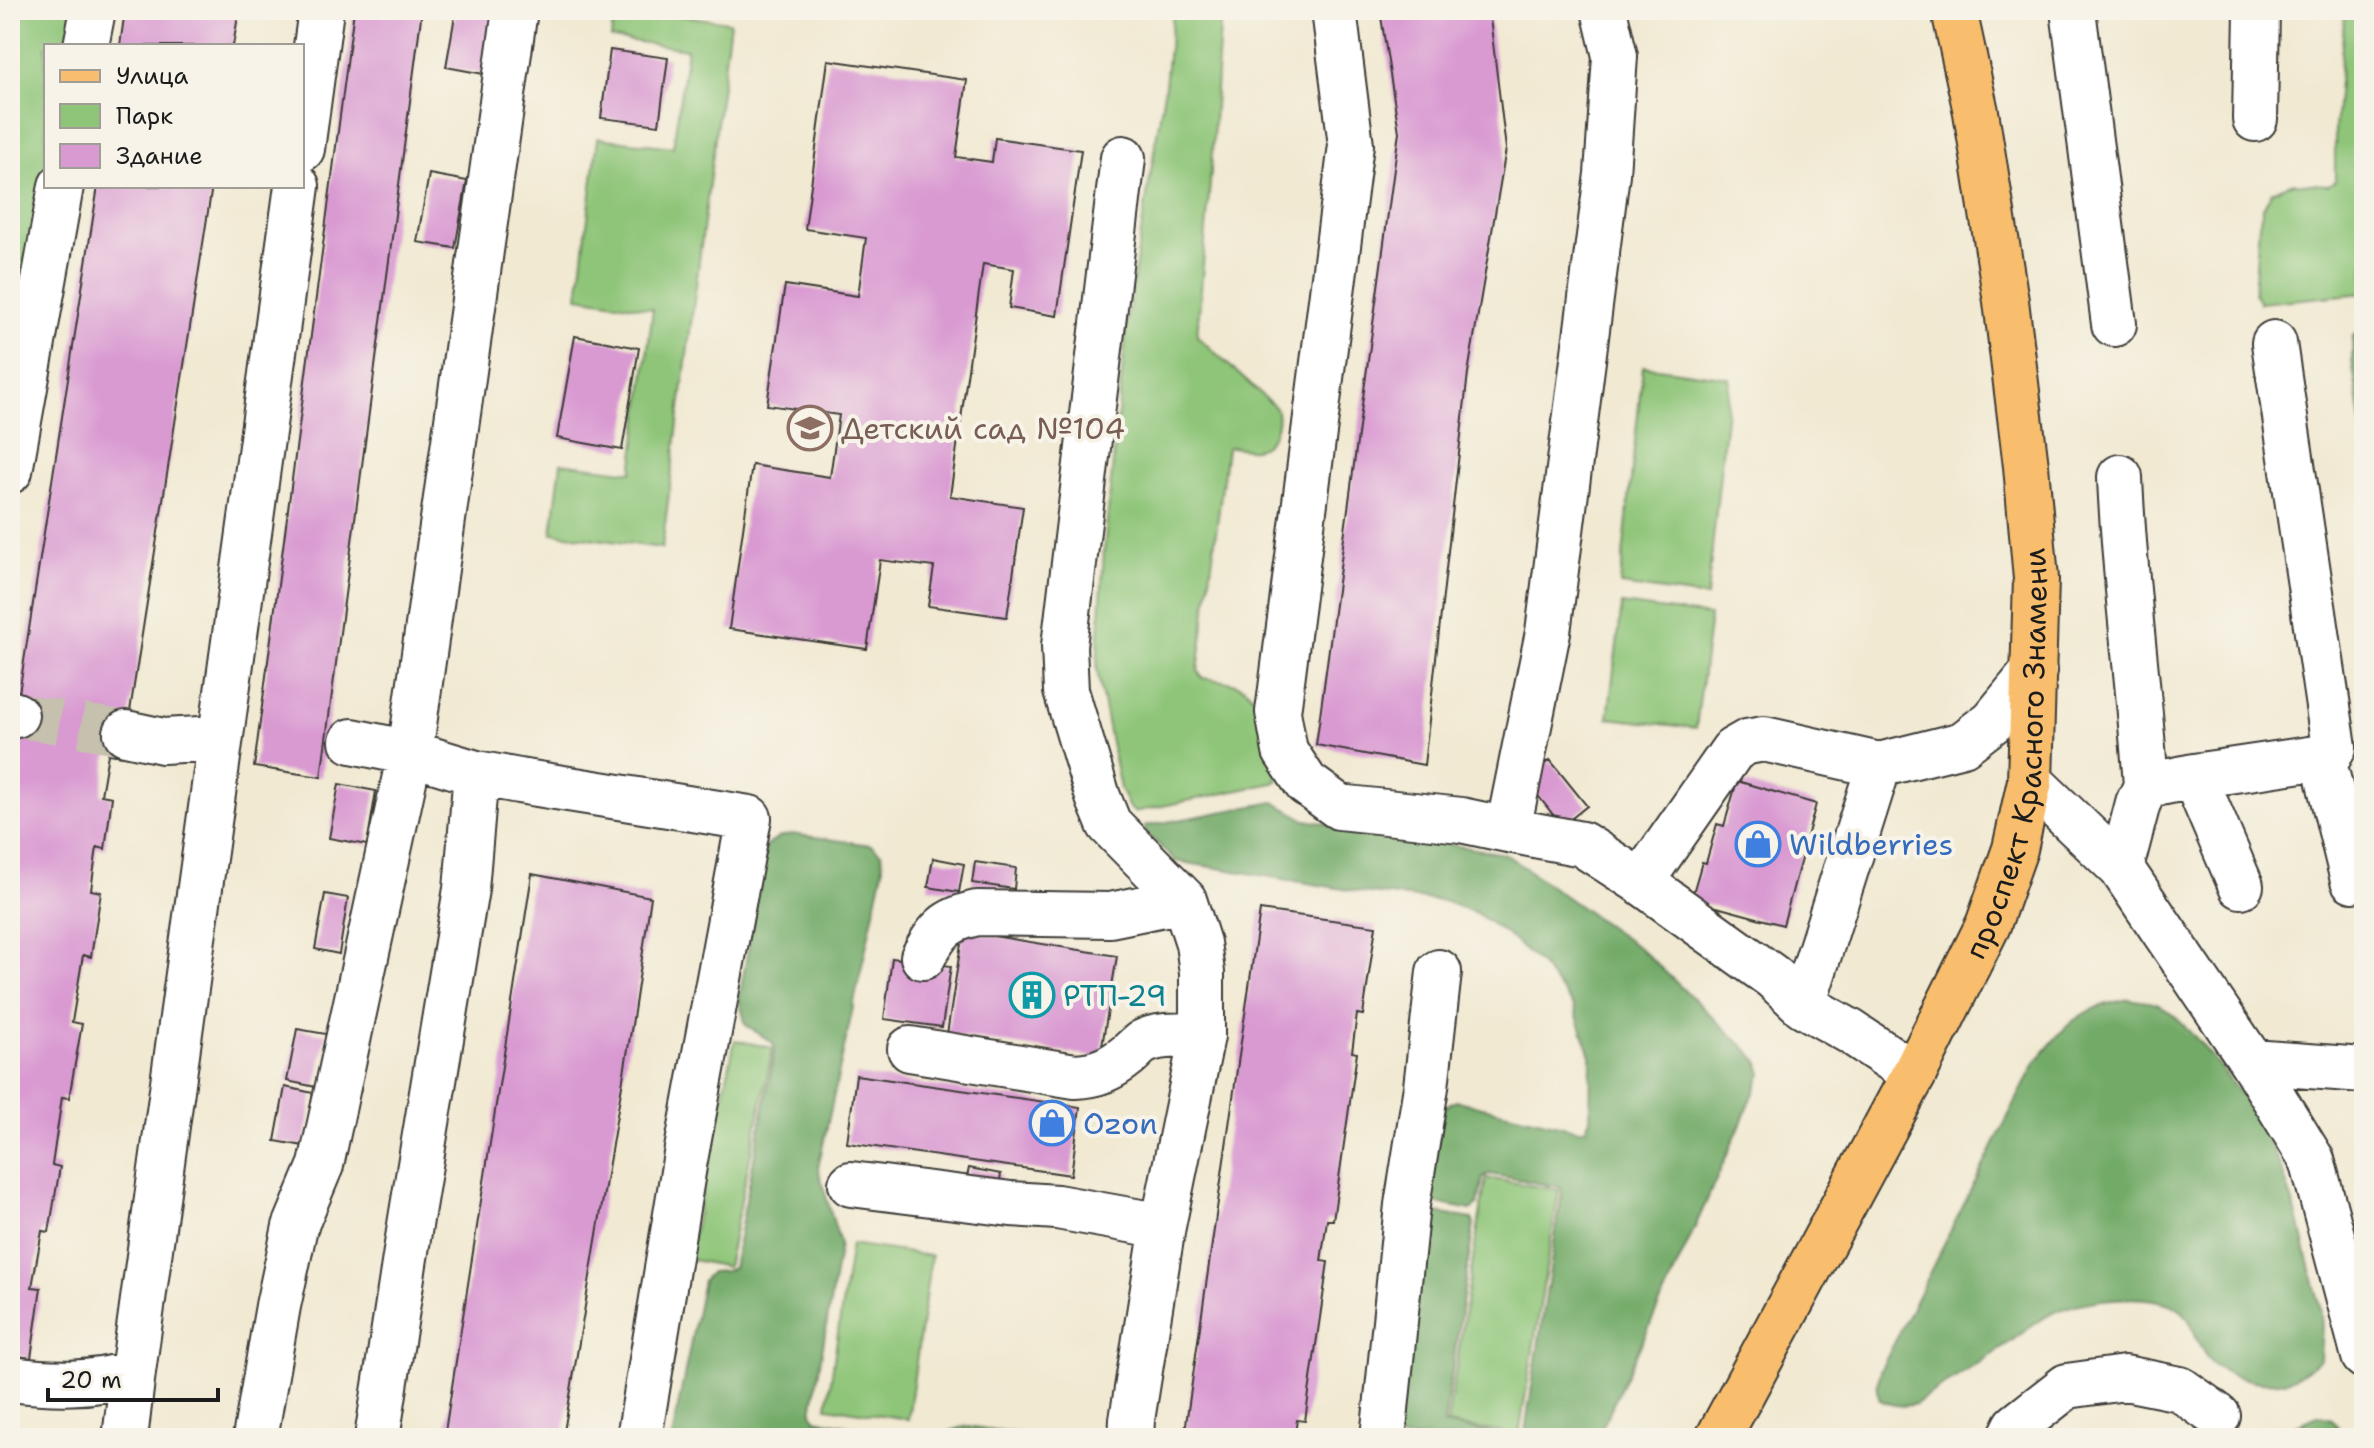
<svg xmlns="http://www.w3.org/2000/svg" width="2374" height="1448" font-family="'Shantell Sans',sans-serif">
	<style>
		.green { fill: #8ec578; stroke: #55704a; stroke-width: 2 }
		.forest { fill: #72aa68; stroke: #476342; stroke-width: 2 }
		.building { fill: #d99ad2 }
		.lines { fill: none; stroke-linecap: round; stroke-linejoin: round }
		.minor-tunnel { stroke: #c6c0ae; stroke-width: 44; stroke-dasharray: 44 22; stroke-linecap: butt }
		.minor-casing { stroke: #3c3b37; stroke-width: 48 }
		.major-casing { stroke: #3c3b37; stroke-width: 48 }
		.minor { stroke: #fff; stroke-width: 44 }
		.major { stroke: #f9be6d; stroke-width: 44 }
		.labels { text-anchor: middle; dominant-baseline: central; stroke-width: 8; stroke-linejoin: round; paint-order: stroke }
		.education-label { font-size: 30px; fill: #785e54; stroke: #f7f3e8; text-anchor: start }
		.street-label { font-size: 30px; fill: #1c1c1c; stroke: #f7f3e8 }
		.shop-label { font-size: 30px; fill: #366cbe; stroke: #f7f3e8; text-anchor: start }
		.culture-label { font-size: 30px; fill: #0d838f; stroke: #f7f3e8; text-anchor: start }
	</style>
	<rect width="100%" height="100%" fill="#f7f3e8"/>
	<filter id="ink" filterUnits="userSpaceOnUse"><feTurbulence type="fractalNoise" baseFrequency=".0125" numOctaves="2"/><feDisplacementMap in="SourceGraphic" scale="16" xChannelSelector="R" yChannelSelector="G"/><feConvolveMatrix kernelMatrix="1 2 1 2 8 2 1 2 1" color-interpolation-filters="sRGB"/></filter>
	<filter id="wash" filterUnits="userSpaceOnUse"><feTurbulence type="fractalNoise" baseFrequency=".006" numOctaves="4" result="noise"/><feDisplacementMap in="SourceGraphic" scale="32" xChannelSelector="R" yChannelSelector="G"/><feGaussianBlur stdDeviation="1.8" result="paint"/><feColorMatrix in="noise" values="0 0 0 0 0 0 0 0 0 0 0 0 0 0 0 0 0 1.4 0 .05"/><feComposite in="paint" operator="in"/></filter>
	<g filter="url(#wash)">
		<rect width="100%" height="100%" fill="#f1e9d2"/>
		<!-- green -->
		<path class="green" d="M 16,10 L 78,10 L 72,46 L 46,46 L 46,186 L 10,382 L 10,40 Z
			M 614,10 L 635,10 L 730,22 L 662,548 L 552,533 L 561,463 L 632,472 L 653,309 L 578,297 L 598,138 L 673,147 L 687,49 L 611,38 Z
			M 1173,10 L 1221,10 L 1211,171 L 1197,336 L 1276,408 C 1281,423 1272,447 1254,449 C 1246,450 1236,447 1228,447 L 1227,448 L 1198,671 L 1202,678 C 1214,680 1229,681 1241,686 C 1264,695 1272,756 1278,780 L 1273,783 L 1134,812 L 1128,806 L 1120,789 L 1097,670 L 1104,550 L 1129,306 L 1165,85 Z
			M 2345,10 L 2364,10 L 2364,293 L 2260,303 L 2254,293 L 2259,224 L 2263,208 L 2272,191 L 2294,183 L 2328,185 L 2335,181 L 2335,129 Z
			M 1643,366 L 1730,378 L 1707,597 L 1620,585 Z
			M 1622,604 L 1710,616 L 1696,728 L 1608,718 Z
			M 735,1040 L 773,1048 L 727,1267 L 688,1259 Z
			M 1486,1178 L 1559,1190 L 1519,1435 L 1447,1424 Z
			M 851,1244 L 931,1256 L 908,1419 L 827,1407 Z"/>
		<!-- forest -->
		<path class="forest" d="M 2364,331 L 2364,443 L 2352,359 L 2353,335 Z
			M 1274,802 L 1306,820 L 1505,854 L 1643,951 L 1758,1060 L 1762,1074 C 1710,1197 1654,1318 1597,1438 L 1524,1438 L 1562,1192 L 1560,1187 L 1489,1174 L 1483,1177 L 1478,1205 L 1471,1210 L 1429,1202 L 1443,1110 L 1450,1103 L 1457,1101 L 1580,1130 L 1586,1128 L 1590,1118 L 1591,1056 L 1573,1005 L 1540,964 L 1506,934 L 1476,913 L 1443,901 L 1361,892 L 1175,861 L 1145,831 L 1145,826 Z
			M 792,834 L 871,845 L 882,854 L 883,870 L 818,1168 L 840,1244 L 812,1412 L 815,1419 L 912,1438 L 672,1438 L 703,1280 L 711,1272 L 726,1271 L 733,1268 L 775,1049 L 773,1043 L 746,1025 L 739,1000 L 766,846 L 780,837 Z
			M 2129,999 C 2138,1001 2151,1001 2159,1005 C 2179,1017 2197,1039 2211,1056 C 2230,1080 2250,1105 2264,1132 C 2293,1185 2305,1248 2320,1306 L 2322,1325 L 2320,1360 C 2294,1382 2275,1388 2242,1378 C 2227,1374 2216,1369 2206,1356 C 2191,1336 2196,1310 2163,1302 C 2131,1294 2077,1300 2049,1315 C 2029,1326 2012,1342 1993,1354 C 1968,1370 1941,1386 1916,1404 C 1903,1407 1893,1406 1880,1400 L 1877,1390 L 1880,1371 L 2035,1063 C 2066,1025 2078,1008 2129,999 Z
			M 1431,1212 L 1472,1219 L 1474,1224 L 1444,1424 L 1514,1438 L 1396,1438 L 1426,1215 Z
			M 2320,1415 L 2332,1418 L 2338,1427 L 2342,1438 L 2265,1438 Z
			M 966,1426 L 1050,1438 L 1051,1438 L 931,1438 Z"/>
		<g id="blocks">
			<!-- building -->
			<path class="building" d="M 125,10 L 239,10 L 233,46 L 120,46 Z
				M 354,10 L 422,10 L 321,777 L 254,767 Z
				M 456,10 L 495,10 L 484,74 L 446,67 Z
				M 1380,10 L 1489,10 L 1506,149 L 1468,373 L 1424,765 L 1316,745 L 1399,132 Z
				M 610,50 L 668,58 L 659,125 L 601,118 Z
				M 828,60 L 967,80 L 956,157 L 992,162 L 995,138 L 1081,150 L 1057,316 L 1009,308 L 1014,269 L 983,264 L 950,496 L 1023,507 L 1007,617 L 928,606 L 934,567 L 880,560 L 867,649 L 729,629 L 752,465 L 830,477 L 839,415 L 767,405 L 785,285 L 858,296 L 866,238 L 805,229 Z
				M 429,174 L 467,181 L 455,248 L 417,242 Z
				M 98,186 L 212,186 L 123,756 L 108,754 L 101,795 L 112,797 L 105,849 L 97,847 L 91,890 L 101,892 L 91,957 L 83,955 L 72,1022 L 82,1024 L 69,1098 L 62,1097 L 52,1165 L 60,1167 L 49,1232 L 42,1231 L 32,1287 L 41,1288 L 31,1358 L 10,1355 L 10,751 Z
				M 575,336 L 639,348 L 622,450 L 557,438 Z
				M 1550,760 L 1587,806 L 1562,826 L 1525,779 Z
				M 1737,781 L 1816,804 L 1783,925 L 1691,900 L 1702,862 L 1706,863 L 1717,824 L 1724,826 Z
				M 339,784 L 376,791 L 367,845 L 329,838 Z
				M 933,858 L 964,864 L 959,892 L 928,887 Z
				M 975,862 L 1016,868 L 1014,889 L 972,883 Z
				M 532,874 L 651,897 L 632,1025 L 563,1438 L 444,1438 Z
				M 325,894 L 348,898 L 339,954 L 315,949 Z
				M 1260,910 L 1376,926 L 1363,1015 L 1357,1014 L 1352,1052 L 1357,1053 L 1333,1220 L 1327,1220 L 1321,1261 L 1328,1262 L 1305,1421 L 1297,1420 L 1294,1438 L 1184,1438 Z
				M 963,931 L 1117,956 L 1100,1058 L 947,1034 Z
				M 892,958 L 951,966 L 942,1027 L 884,1019 Z
				M 297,1029 L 326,1034 L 316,1087 L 287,1081 Z
				M 856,1075 L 1080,1107 L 1071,1175 L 847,1143 Z
				M 285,1087 L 313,1093 L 304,1146 L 275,1141 Z
				M 969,1168 L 1001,1174 L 998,1192 L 965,1186 Z"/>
		</g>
	</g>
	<g filter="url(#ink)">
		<use href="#blocks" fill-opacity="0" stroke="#3c3b37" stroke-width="2"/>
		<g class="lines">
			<!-- minor-tunnel -->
			<path class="minor-tunnel" d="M 16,715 L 126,733"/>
			<!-- minor casing -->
			<g class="minor-casing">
				<path id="minor" d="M 515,10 L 410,753 L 476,773 L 519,781 L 749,818 L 685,1160 L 639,1438
					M 1334,10 L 1351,145 L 1278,712 L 1285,751 L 1306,783 L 1339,807 L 1461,820 L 1508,830
					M 1604,10 L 1615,56 L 1607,174 L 1548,632 L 1508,830 L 1582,844 L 1641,882 L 1773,977 L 1803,1005 L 1851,1032 L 1914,1074
					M 2073,10 L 2114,324
					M 86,46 L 93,10
					M 2255,119 L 2257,10
					M 302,149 L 321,10
					M 1123,158 L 1064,646 L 1066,691 L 1098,797 L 1109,824 L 1184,900 L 1198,943 L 1202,973 L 1202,1036 L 1163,1226 L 1132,1420 L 1131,1438
					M 10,471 L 61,186
					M 2120,477 C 2124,580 2139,682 2146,786
					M 10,713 L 16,715
					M 126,733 L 163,741 L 219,738
					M 2323,758 L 2353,880
					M 1879,765 L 1963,744 L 1993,721 L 2034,671
					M 2194,776 L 2241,886
					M 2030,781 L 2121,868 L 2252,1062 L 2312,1160 L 2364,1356
					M 2121,868 L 2138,803 L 2146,786 L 2194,776 L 2329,756 L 2334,747 L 2274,343
					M 1641,882 L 1733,750 L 1747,742 L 1764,739 L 1879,765 L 1803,1005
					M 923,957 C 938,929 946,920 977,913 L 1110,915 L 1184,900
					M 910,1049 L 1075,1076 C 1097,1075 1111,1069 1128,1055 C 1133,1051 1138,1045 1143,1042 C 1160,1033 1183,1036 1202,1036
					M 2252,1062 L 2364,1070
					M 851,1184 L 1011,1204 L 1057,1207 L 1163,1226
					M 10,1379 C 51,1384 93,1386 133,1372 L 297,186
					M 125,1438 L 133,1372
					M 255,1438 L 278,1306 L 295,1227 L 321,1165 L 410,753 L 352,741
					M 377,1438 L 411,1219 L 466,889 L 476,773
					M 1383,1438 L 1407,1205 L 1426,1087 L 1439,972
					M 2010,1438 L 2016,1426 L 2067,1386 L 2125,1378 L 2180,1389 L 2218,1416"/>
			</g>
			<!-- major casing -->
			<g class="major-casing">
				<g id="major">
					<path id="s1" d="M 1718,1438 L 1914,1074 L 1988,925 L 2015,849 L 2030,781 L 2036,579 L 2026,466 L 2006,301 L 1976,112 L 1954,10"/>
				</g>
			</g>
			<!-- minor -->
			<use href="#minor" class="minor"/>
			<!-- major -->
			<use href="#major" class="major"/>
		</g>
	</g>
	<!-- icons -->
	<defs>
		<g id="school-ring" transform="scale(2.3)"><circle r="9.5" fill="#f7f3e8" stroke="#8d6e63" stroke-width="1.5"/><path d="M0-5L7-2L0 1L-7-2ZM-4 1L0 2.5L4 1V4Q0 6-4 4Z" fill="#8d6e63"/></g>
		<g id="shop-ring" transform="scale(2.3)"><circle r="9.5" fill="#f7f3e8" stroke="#3f7fe0" stroke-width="1.5"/><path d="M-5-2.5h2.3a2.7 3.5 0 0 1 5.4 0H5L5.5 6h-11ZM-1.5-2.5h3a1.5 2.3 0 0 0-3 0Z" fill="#3f7fe0"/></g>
		<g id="building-ring" transform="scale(2.3)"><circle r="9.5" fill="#f7f3e8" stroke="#0f9aa8" stroke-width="1.5"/><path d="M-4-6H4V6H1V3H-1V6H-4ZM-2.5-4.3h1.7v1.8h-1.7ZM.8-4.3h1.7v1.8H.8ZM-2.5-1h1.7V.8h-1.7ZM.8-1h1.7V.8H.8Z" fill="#0f9aa8"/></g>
	</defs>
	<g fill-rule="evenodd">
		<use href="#school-ring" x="810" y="428"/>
		<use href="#shop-ring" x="1758" y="844"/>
		<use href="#building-ring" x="1032" y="995"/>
		<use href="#shop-ring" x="1052" y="1123"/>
	</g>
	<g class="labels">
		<!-- education labels -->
		<g class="education-label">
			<text x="841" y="428">Детский сад №104</text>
		</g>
		<!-- street labels -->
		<g class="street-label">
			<text stroke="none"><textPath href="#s1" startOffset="754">проспект Красного Знамени</textPath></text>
		</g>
		<!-- shop labels -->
		<g class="shop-label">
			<text x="1789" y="844">Wildberries</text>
			<text x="1083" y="1123">Ozon</text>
		</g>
		<!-- culture labels -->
		<g class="culture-label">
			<text x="1063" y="995">РТП-29</text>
		</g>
	</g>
	<!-- margin -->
	<rect width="2374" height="1448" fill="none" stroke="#f7f3e8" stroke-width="40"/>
	<!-- legend -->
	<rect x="44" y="44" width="260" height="144" fill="#f7f3e8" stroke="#9f9d96" stroke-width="2"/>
	<rect x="60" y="70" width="40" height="12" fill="#f9be6d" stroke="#9f9d96" stroke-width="2"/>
	<text x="116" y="84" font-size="24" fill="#1c1c1c">Улица</text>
	<rect x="60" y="104" width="40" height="24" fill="#8ec578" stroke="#9f9d96" stroke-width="2"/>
	<text x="116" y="124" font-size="24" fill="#1c1c1c">Парк</text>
	<rect x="60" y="144" width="40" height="24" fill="#d99ad2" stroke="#9f9d96" stroke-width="2"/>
	<text x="116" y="164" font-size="24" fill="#1c1c1c">Здание</text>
	<!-- scale -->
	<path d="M48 1388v12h170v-12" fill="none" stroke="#1c1c1c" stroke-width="4"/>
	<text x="60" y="1388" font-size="24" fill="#1c1c1c" stroke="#f7f3e8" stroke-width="6" paint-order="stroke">20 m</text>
</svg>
